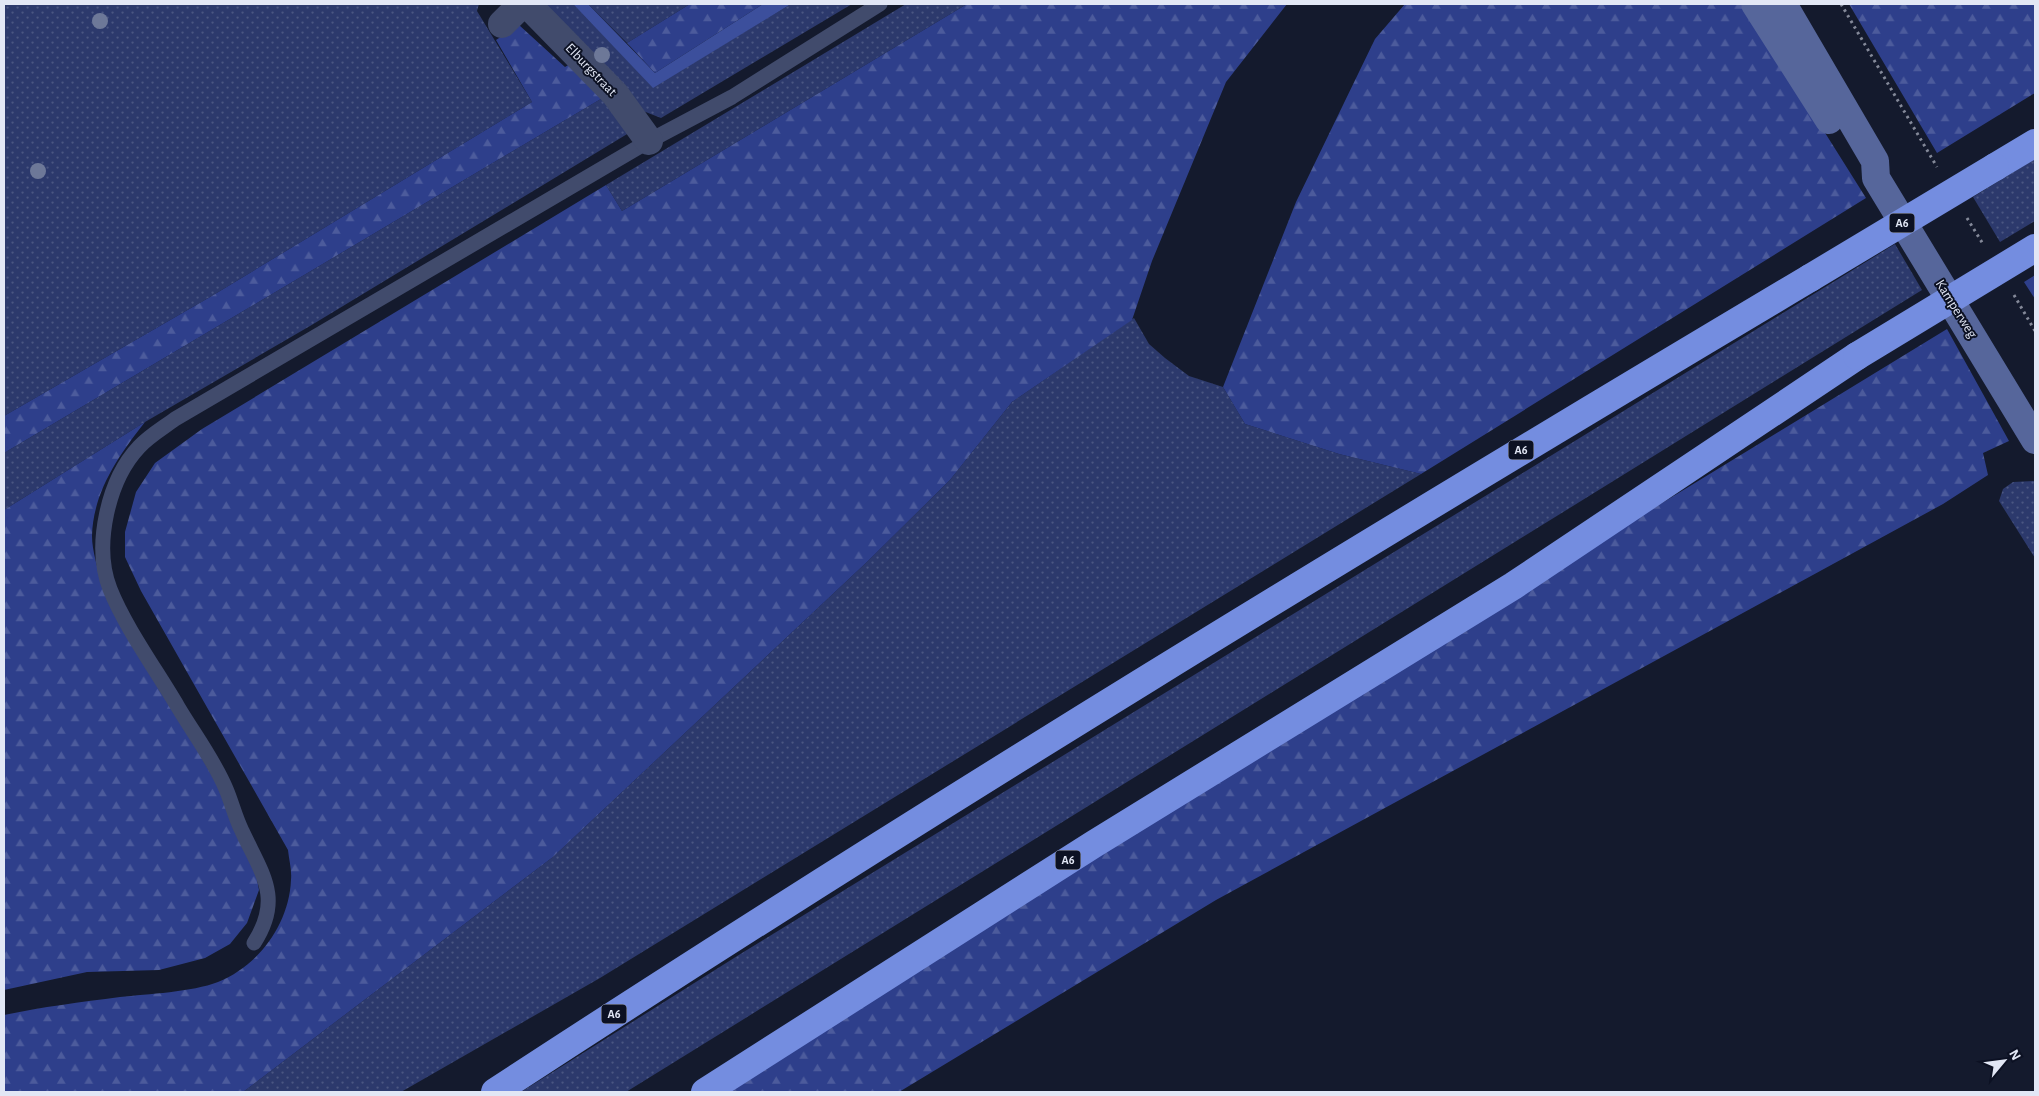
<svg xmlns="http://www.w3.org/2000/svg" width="2039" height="1096" font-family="'Alegreya Sans',sans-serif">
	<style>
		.grass { fill: url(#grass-dots) }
		.forest { fill: url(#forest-firs) }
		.water { fill: #3c4f9c }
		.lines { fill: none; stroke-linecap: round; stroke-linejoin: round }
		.path { stroke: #848999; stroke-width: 3; stroke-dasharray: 2.5 4; stroke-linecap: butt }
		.lane { stroke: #414b6c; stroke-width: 15 }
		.street { stroke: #414b6c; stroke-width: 28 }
		.secondary { stroke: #56669b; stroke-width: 28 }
		.highway { stroke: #748de0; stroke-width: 28 }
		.highway-bridge { stroke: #748de0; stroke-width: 28 }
		.tree { fill: #6d7898 }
		.labels { text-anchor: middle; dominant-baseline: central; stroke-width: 4; stroke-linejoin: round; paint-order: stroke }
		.shield { fill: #0c1123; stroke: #a2a7b6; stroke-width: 1 }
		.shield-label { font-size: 12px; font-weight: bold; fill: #e2e7f5 }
		.street-label { font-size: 14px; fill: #e2e7f5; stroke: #0c1123 }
	</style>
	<defs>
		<pattern id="grass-dots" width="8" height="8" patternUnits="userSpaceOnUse" patternTransform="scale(1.25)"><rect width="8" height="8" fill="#2c396c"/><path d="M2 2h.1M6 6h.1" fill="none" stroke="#4a5682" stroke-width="1.8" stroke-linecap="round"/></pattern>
		<pattern id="forest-firs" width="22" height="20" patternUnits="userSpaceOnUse" patternTransform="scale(1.25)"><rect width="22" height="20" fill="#2e3f8b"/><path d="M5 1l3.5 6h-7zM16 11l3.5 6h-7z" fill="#4c5b9c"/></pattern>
	</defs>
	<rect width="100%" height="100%" fill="#141a2d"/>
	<!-- grass -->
	<path class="grass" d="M 4,4 L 479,4 L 477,11 L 532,102 L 210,297 L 4,416 Z
		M 537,4 L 573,4 L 653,87 L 791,4 L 852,4 L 661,118 L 643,111 Z
		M 588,4 L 690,4 L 627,43 Z
		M 906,4 L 967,4 L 622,211 L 606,185 Z
		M 616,90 L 647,122 L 310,326 L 145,422 L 4,510 L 4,453 Z
		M 2035,159 L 2035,221 L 2000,242 L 1973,197 Z
		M 1895,244 L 1922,290 L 626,1092 L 521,1092 L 742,953 Z
		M 1134,318 L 1149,344 L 1165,358 L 1189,376 L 1223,387 L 1245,424 L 1339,454 L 1421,474 L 600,978 L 401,1092 L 243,1092 L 553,857 L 868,561 L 950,480 L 1012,402 Z
		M 2035,481 L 2035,558 L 1999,501 L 2003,489 L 2013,482 Z"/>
	<!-- forest -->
	<path class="forest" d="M 690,4 L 763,4 L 655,73 L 627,43 Z
		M 967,4 L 1287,4 L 1226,82 L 1152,261 L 1132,320 L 1012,402 L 950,480 L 868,561 L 553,857 L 243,1092 L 4,1092 L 4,1015 C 42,1007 81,1002 120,997 C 148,994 192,992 218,982 C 258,966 289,925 291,880 C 292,870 289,860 288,850 L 141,591 L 125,557 L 125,532 L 136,492 L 155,463 L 202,429 L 606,185 L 622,211 Z
		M 1405,4 L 1744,4 L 1866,198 L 1421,474 L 1339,454 L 1245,424 L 1223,387 L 1296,202 L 1375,39 Z
		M 1849,4 L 2035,4 L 2035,93 L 1937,153 Z
		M 519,25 L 565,67 L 583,56 L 616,90 L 4,453 L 4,416 L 210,297 L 532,102 L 496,40 Z
		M 2035,275 L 2035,299 L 2024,282 Z
		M 1947,329 L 2009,441 L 1983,453 L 1988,475 L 1943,504 L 1216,900 L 899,1092 L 717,1092 L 1613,533 Z
		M 145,422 C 119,455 93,492 92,536 C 92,551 98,568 101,582 L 250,842 L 259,890 L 247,923 L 230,944 L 205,958 L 159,970 L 87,972 L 4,990 L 4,510 Z"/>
	<!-- water -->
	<path class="water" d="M 573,4 L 588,4 L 655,73 L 763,4 L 791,4 L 653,88 Z"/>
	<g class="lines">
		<!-- path -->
		<path class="path" d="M 1841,4 L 1937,167
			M 1967,218 L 1983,244
			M 2014,295 L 2035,331"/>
		<!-- lane -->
		<path class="lane" d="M 254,943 C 283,898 262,874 242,831 C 235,817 232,803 226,789 C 214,760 194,734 178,707 C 157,671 125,627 110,589 C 93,546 108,480 139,447 C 149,436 163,428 175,419 L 649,141 L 732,97 L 880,4"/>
		<!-- street -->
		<path class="street" d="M 527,4 L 615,94 L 649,141
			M 502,24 L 522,4"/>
		<!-- secondary -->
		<path class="secondary" d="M 1755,4 L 1829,120
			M 1783,4 L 1875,161 L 1876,178 L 2035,440"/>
		<!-- highway -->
		<path class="highway" d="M 1995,167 L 2035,143
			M 495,1092 C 926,810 1367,542 1810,278
			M 705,1092 L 1094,844 L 1513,586 L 1857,356"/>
		<!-- highway-bridge -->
		<path class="highway-bridge" d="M 1810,278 L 1995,167
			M 1857,356 L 2035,248"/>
	</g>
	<!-- trees -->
	<g class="tree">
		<circle cx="100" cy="21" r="8"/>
		<circle cx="602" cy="55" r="8"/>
		<circle cx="38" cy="171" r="8"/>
	</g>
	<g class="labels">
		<!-- shield labels -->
		<g class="shield">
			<rect x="1889.5" y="213.5" width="25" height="19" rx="4"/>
			<rect x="1508.5" y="440.5" width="25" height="19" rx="4"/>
			<rect x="1055.5" y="850.5" width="25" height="19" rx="4"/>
			<rect x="601.5" y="1004.5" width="25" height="19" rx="4"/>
		</g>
		<g class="shield-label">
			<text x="1902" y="223">A6</text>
			<text x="1521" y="450">A6</text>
			<text x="1068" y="860">A6</text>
			<text x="614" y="1014">A6</text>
		</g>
		<!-- street labels -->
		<g class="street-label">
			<text transform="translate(591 70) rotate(46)">Elburgstraat</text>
			<text transform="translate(1956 309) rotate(58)">Kamperweg</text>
		</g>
	</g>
	<!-- border -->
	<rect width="2039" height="1096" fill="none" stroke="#e2e7f5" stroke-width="10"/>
	<!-- north arrow -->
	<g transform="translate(2004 1061) rotate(61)" stroke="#0c1123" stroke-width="4" paint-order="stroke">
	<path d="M0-4L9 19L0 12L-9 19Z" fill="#e2e7f5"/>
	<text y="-8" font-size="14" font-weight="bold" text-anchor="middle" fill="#e2e7f5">N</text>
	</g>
</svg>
